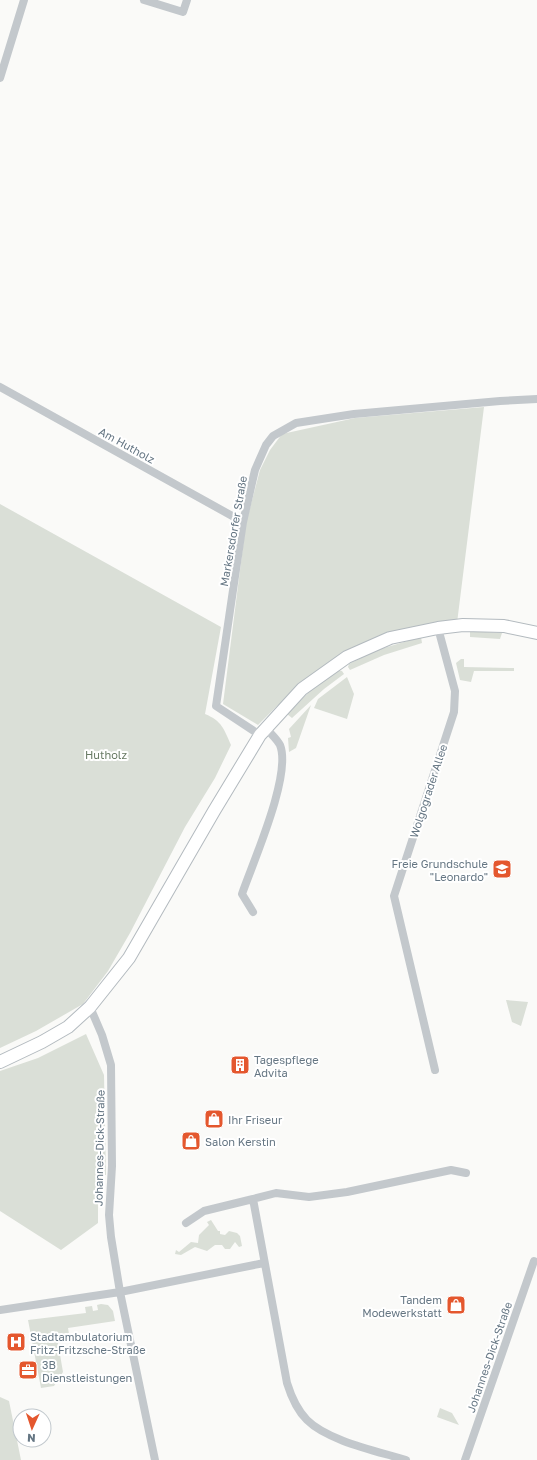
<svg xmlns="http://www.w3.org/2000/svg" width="537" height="1460" font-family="'Golos Text',sans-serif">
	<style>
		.green { fill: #dadfd7 }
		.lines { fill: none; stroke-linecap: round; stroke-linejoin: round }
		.secondary-casing { stroke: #b3babf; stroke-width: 14 }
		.minor { stroke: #c3c8cc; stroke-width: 8 }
		.secondary { stroke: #fff; stroke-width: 12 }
		.labels { text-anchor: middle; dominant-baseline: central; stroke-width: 4; stroke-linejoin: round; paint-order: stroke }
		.street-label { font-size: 11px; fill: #657683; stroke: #fff }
		.park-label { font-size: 11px; fill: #687a64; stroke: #fff }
		.poi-label { font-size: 11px; fill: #657683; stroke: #fff; text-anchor: start }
	</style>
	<rect width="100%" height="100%" fill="#fafaf8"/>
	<!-- green -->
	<path class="green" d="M 484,407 L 457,623 L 436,625 L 380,636 L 277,706 L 258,725 L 223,704 L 246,523 L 260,470 L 270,450 L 282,434 L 355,418 Z
		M 0,504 L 221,627 L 205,714 C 222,721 224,729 231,745 L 215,778 L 185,827 L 130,933 L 108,971 L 83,1004 L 36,1031 L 0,1048 Z
		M 470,631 L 502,633 L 500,639 L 470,637 Z
		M 421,637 L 422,643 L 384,655 L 350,670 L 348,667 L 349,664 L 377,650 Z
		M 461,659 L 464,659 L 464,667 L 514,668 L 514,671 L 474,671 L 471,682 L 460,680 L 456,663 Z
		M 338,670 L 342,671 L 344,674 L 324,689 L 292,718 L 287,714 L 309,692 Z
		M 347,677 L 354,694 L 347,719 L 314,708 L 318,699 Z
		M 311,705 L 296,748 L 289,752 L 288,738 L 291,737 L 289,729 Z
		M 506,1000 L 528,1002 L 521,1026 L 512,1022 Z
		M 86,1034 L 104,1075 L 106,1175 L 98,1175 L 98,1223 L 61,1250 L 0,1211 L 0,1071 L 38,1058 Z
		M 211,1220 L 218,1231 L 220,1231 L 220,1234 L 225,1235 L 229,1231 L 237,1233 L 240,1236 L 242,1246 L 239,1247 L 235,1242 L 230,1249 L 225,1249 L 222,1245 L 215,1245 L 207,1251 L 195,1247 L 181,1255 L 175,1254 L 176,1250 L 179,1252 L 191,1242 L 198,1243 L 199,1235 L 209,1225 L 207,1222 Z
		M 101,1304 L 108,1305 L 113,1311 L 115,1321 L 68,1328 L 70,1340 L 58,1343 L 63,1372 L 54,1386 L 41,1388 L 28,1320 L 86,1313 L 85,1307 L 92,1306 L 93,1311 L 98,1310 L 97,1305 Z
		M 0,1397 L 9,1401 L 21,1460 L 0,1460 Z
		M 440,1408 L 452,1413 L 459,1425 L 437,1417 Z"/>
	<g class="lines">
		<!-- secondary casing -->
		<g class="secondary-casing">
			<path id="secondary" d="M 0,1062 L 42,1042 L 68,1027 L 90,1007 L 129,958 L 214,811 L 260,735 L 302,689 L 347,657 L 390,638 L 438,628 L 463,625 L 504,626 L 537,633"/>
		</g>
		<!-- minor -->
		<path class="minor" d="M 144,0 L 183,12 L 187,0
			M 0,78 L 24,0
			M 0,387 L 243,522
			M 260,735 L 216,706 L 243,522 L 255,470 L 266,445 L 273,436 L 296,423 L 354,414 L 500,401 L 537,399
			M 253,912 L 242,894 C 253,862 292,775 280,745 C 277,739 270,733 266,728
			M 90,1007 L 102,1035 L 111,1065 L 112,1166 L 109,1215 L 111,1237 L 120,1292 L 155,1460
			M 435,1070 L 394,896 L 454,712 L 455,691 L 438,628
			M 186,1223 L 204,1211 L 253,1199
			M 0,1310 L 120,1292 L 264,1263
			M 406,1460 C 377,1451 328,1441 307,1420 C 297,1410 291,1396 287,1383 L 253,1199 L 276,1193 L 309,1197 L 347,1192 L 451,1170 L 466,1173
			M 465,1460 L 534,1261"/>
		<!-- secondary -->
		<use href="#secondary" class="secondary"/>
	</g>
	<!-- icons -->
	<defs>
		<g id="school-square" transform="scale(1)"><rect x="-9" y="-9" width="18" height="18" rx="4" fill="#e4572e" stroke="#fff"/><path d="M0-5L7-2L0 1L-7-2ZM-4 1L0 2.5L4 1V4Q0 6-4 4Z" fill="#fff"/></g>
		<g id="building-square" transform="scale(1)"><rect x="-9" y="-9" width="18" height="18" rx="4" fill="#e4572e" stroke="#fff"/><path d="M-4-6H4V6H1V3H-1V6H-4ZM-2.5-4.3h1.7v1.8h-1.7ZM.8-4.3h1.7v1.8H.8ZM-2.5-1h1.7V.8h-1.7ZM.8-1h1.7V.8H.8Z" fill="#fff"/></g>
		<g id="shop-square" transform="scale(1)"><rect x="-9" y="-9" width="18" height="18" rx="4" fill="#e4572e" stroke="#fff"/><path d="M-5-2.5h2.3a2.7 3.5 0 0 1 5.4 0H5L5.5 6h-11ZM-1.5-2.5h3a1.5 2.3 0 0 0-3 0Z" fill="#fff"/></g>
		<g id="hospital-square" transform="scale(1)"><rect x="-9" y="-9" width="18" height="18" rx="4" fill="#e4572e" stroke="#fff"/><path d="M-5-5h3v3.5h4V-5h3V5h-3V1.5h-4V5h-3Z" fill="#fff"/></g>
		<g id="office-square" transform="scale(1)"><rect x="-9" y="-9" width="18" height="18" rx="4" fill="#e4572e" stroke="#fff"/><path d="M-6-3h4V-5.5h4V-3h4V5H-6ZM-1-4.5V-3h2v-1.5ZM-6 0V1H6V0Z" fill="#fff"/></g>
	</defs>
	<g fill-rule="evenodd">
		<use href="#school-square" x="502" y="869"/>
		<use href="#building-square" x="240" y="1065"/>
		<use href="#shop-square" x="214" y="1119"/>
		<use href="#shop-square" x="191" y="1141"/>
		<use href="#shop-square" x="456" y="1305"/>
		<use href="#hospital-square" x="16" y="1342"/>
		<use href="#office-square" x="28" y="1370"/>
	</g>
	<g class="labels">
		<!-- street labels -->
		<g class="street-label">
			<text transform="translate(127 445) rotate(29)">Am Hutholz</text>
			<text transform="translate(233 531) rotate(-80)">Markersdorfer Straße</text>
			<text transform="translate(428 791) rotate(-72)">Wolgograder Allee</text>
			<text transform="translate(99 1148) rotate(-89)">Johannes-Dick-Straße</text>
			<text transform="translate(489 1357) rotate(-71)">Johannes-Dick-Straße</text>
		</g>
		<!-- park labels -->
		<g class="park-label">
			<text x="106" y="754">Hutholz</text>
		</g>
		<!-- poi labels -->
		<g class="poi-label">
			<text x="488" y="863" text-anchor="end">Freie Grundschule<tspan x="488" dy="13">"Leonardo"</tspan></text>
			<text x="254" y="1059">Tagespflege<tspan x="254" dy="13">Advita</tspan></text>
			<text x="228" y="1119">Ihr Friseur</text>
			<text x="205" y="1141">Salon Kerstin</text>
			<text x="442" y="1299" text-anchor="end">Tandem<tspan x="442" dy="13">Modewerkstatt</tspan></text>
			<text x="30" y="1336">Stadtambulatorium<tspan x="30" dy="13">Fritz-Fritzsche-Straße</tspan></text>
			<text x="42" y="1364">3B<tspan x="42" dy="13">Dienstleistungen</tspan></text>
		</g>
	</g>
	<!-- north arrow -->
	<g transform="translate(32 1428) rotate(183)"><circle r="19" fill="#ffffff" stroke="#c1c8cd"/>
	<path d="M0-3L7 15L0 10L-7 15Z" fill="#e4572e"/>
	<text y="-6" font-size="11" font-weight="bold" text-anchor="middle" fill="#657683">N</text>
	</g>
</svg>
